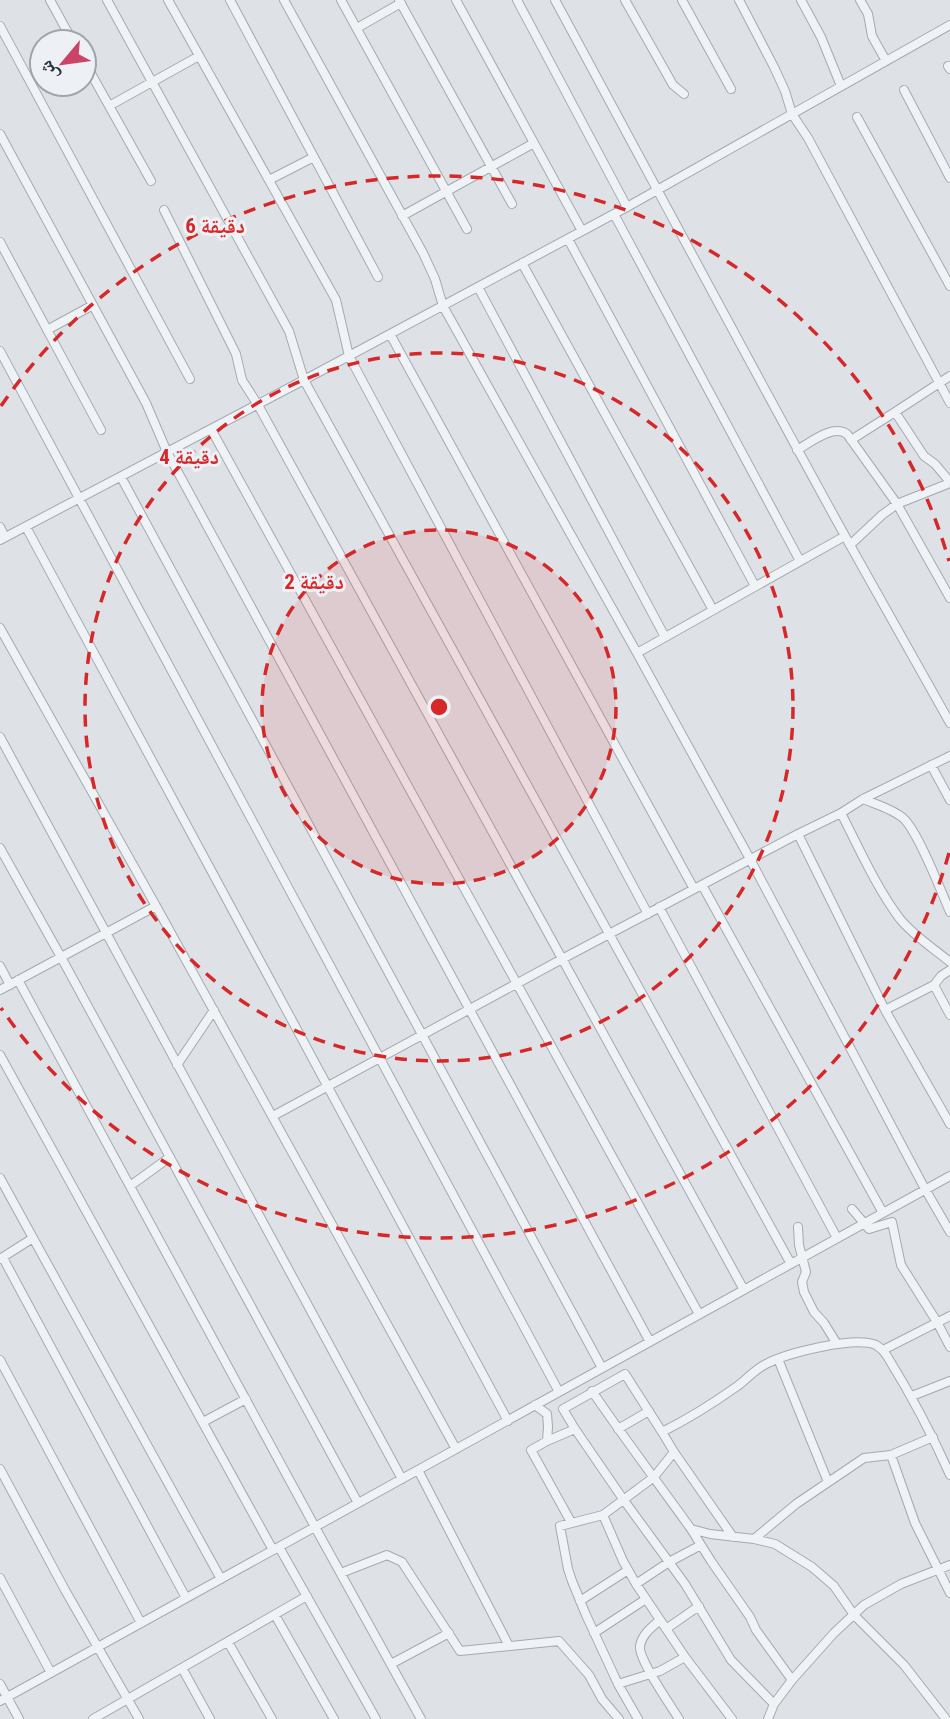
<svg xmlns="http://www.w3.org/2000/svg" width="950" height="1719" font-family="'Roboto Condensed','Noto Naskh Arabic',sans-serif">
	<style>
		.lines { fill: none; stroke-linecap: round; stroke-linejoin: round }
		.minor-casing { stroke: #a3aab1; stroke-width: 10 }
		.minor { stroke: #f0f3f6; stroke-width: 8 }
		.ring { fill: none; stroke: #d62828; stroke-width: 3.5; stroke-dasharray: 12 9 }
		.centre { fill: #d62828; stroke: #edf1f5; stroke-width: 3.5 }
		.ring-label { font-size: 21px; text-anchor: middle; font-weight: bold; fill: #d62828; stroke: #edf1f5; stroke-width: 6; stroke-linejoin: round; paint-order: stroke }
	</style>
	<rect width="100%" height="100%" fill="#dee2e7"/>
	<g class="lines">
		<!-- minor casing -->
		<g class="minor-casing">
			<path id="minor" d="M 50,0 L 73,42
				M 107,0 L 289,331 L 304,380 L 791,1264
				M 168,0 L 336,300 L 349,356 L 648,914
				M 230,0 L 378,277
				M 284,0 L 423,253 L 435,279 L 443,306 L 637,653 L 750,859 L 925,1189 L 950,1232
				M 341,0 L 467,229
				M 399,0 L 512,204
				M 456,0 L 582,231
				M 517,0 L 627,207
				M 555,0 C 653,181 750,364 850,545 L 882,515 L 897,504 L 950,483
				M 625,0 L 673,85 L 684,94
				M 682,0 L 731,89
				M 739,0 L 774,67 L 785,91 L 792,114 L 808,138 L 950,403
				M 801,0 L 821,37 L 841,86
				M 860,0 L 868,14 L 872,36 L 886,61
				M 0,26 L 190,379
				M 357,28 L 401,3
				M 84,61 L 151,181
				M 948,66 L 950,69
				M 904,90 L 950,178
				M 109,106 L 199,56
				M 857,117 L 950,286
				M 0,134 L 146,403 L 167,452 L 650,1342
				M 269,180 L 314,157
				M 164,210 L 236,354 L 242,380 L 258,405 L 744,1290
				M 614,214 L 800,561
				M 402,216 L 534,143
				M 568,239 L 755,586
				M 0,242 L 101,430
				M 522,263 L 713,610
				M 478,287 L 665,637
				M 47,330 L 93,305
				M 390,334 L 694,889
				M 0,351 L 559,1392
				M 950,376 L 895,412 L 924,456 L 935,464 L 950,482
				M 211,429 L 699,1314
				M 851,440 L 895,412
				M 797,450 C 811,442 833,424 847,434 L 897,504 L 950,598
				M 121,477 L 602,1368
				M 0,527 L 5,537
				M 26,527 L 508,1421
				M 0,540 L 304,380 L 627,207 L 950,25
				M 850,545 L 950,723
				M 0,628 L 156,906 L 456,1449
				M 637,653 L 845,536
				M 0,737 L 402,1479
				M 931,765 L 950,800
				M 863,799 C 875,804 893,809 903,818 C 918,831 941,891 950,912
				M 841,813 C 859,848 876,887 900,919 C 914,936 933,948 950,962
				M 798,834 L 885,1010 L 950,1124
				M 0,848 L 61,957 L 358,1503
				M 702,885 L 883,1213
				M 659,907 L 837,1238
				M 0,966 L 10,985
				M 18,980 L 315,1527 L 421,1719
				M 934,985 L 950,1015
				M 0,990 L 156,906
				M 885,1010 L 934,985 L 941,976 L 950,970
				M 0,1055 L 273,1550
				M 177,1065 L 214,1010
				M 273,1116 L 562,959 L 798,834 L 841,813 L 863,799 L 950,756
				M 0,1178 L 33,1238 L 0,1259
				M 130,1186 L 170,1157
				M 852,1209 L 869,1229 L 892,1222 L 901,1265 L 937,1322 L 950,1347
				M 798,1227 L 799,1245 L 806,1272 L 802,1282 L 804,1292 L 814,1312 L 824,1323 L 837,1344
				M 33,1238 L 221,1579
				M 3,1258 L 186,1598
				M 883,1350 L 950,1316
				M 778,1359 L 828,1482
				M 0,1360 L 141,1623
				M 592,1391 C 624,1438 658,1483 691,1529 L 710,1534 L 754,1539 L 775,1544 L 812,1567 L 834,1586 L 854,1615 L 904,1665 L 946,1719
				M 912,1396 L 950,1381
				M 535,1405 L 547,1414 L 548,1427 L 547,1441 L 531,1450 L 571,1522
				M 203,1422 L 246,1399
				M 618,1429 L 649,1411
				M 547,1441 L 575,1429
				M 674,1452 L 733,1537
				M 891,1455 L 915,1523 L 950,1593
				M 0,1469 L 65,1590 L 139,1719
				M 418,1470 L 509,1646
				M 603,1515 L 623,1561 L 636,1584 L 685,1657 L 660,1671 L 618,1684
				M 691,1529 L 711,1561 L 750,1617 L 756,1630 L 792,1680
				M 754,1539 L 796,1504 L 864,1458 L 891,1455 L 933,1437
				M 279,1547 L 376,1719
				M 341,1573 L 387,1555 L 402,1562 L 460,1651 L 559,1641 L 589,1675 L 602,1699 L 619,1719
				M 0,1578 L 51,1673
				M 636,1584 L 669,1562 L 701,1545
				M 580,1601 L 628,1570
				M 275,1615 L 334,1719
				M 660,1620 C 652,1627 642,1634 640,1646 C 638,1659 671,1706 679,1719
				M 666,1629 L 699,1606
				M 594,1633 L 646,1599
				M 228,1642 L 272,1719
				M 685,1657 L 732,1719
				M 391,1664 L 449,1633
				M 182,1668 L 210,1719
				M 0,1684 L 19,1719
				M 0,1701 L 950,1176
				M 774,1704 L 731,1660 L 685,1584 L 623,1499 L 575,1429 L 563,1409 L 625,1374 L 662,1432 C 688,1419 712,1404 736,1387 C 746,1380 754,1370 766,1364 C 787,1353 854,1336 876,1345 C 881,1348 884,1351 887,1356 C 911,1395 932,1434 950,1475
				M 93,1719 L 307,1596
				M 638,1719 L 618,1684 L 586,1615 L 572,1581 L 568,1569 L 560,1526 L 603,1515 L 654,1477 L 674,1452 L 662,1432
				M 768,1719 L 774,1704 L 792,1680 L 834,1633 L 864,1605 L 901,1584 L 950,1565"/>
		</g>
		<!-- minor -->
		<use href="#minor" class="minor"/>
	</g>
	<!-- distance rings -->
	<circle cx="439" cy="707" r="177" fill="#d62828" fill-opacity=".12"/>
	<g class="ring">
		<circle cx="439" cy="707" r="177"/>
		<circle cx="439" cy="707" r="354"/>
		<path d="M949 853A531 531 0 0 1 1 1008M1 406A531 531 0 0 1 949 561"/>
	</g>
	<circle cx="439" cy="707" r="10" class="centre"/>
	<g class="ring-label">
		<text x="215" y="233">6 دقيقة</text>
		<text x="189" y="464">4 دقيقة</text>
		<text x="314" y="589">2 دقيقة</text>
	</g>
	<!-- north arrow -->
	<g transform="translate(63 63) rotate(241)"><circle r="33" fill="#edf1f5" stroke="#9ea5ac" stroke-width="2"/>
	<path d="M0-5L12 26L0 18L-12 26Z" fill="#cc4368"/>
	<text y="-10" font-size="19" font-weight="bold" text-anchor="middle" fill="#27323e">ش</text>
	</g>
</svg>
